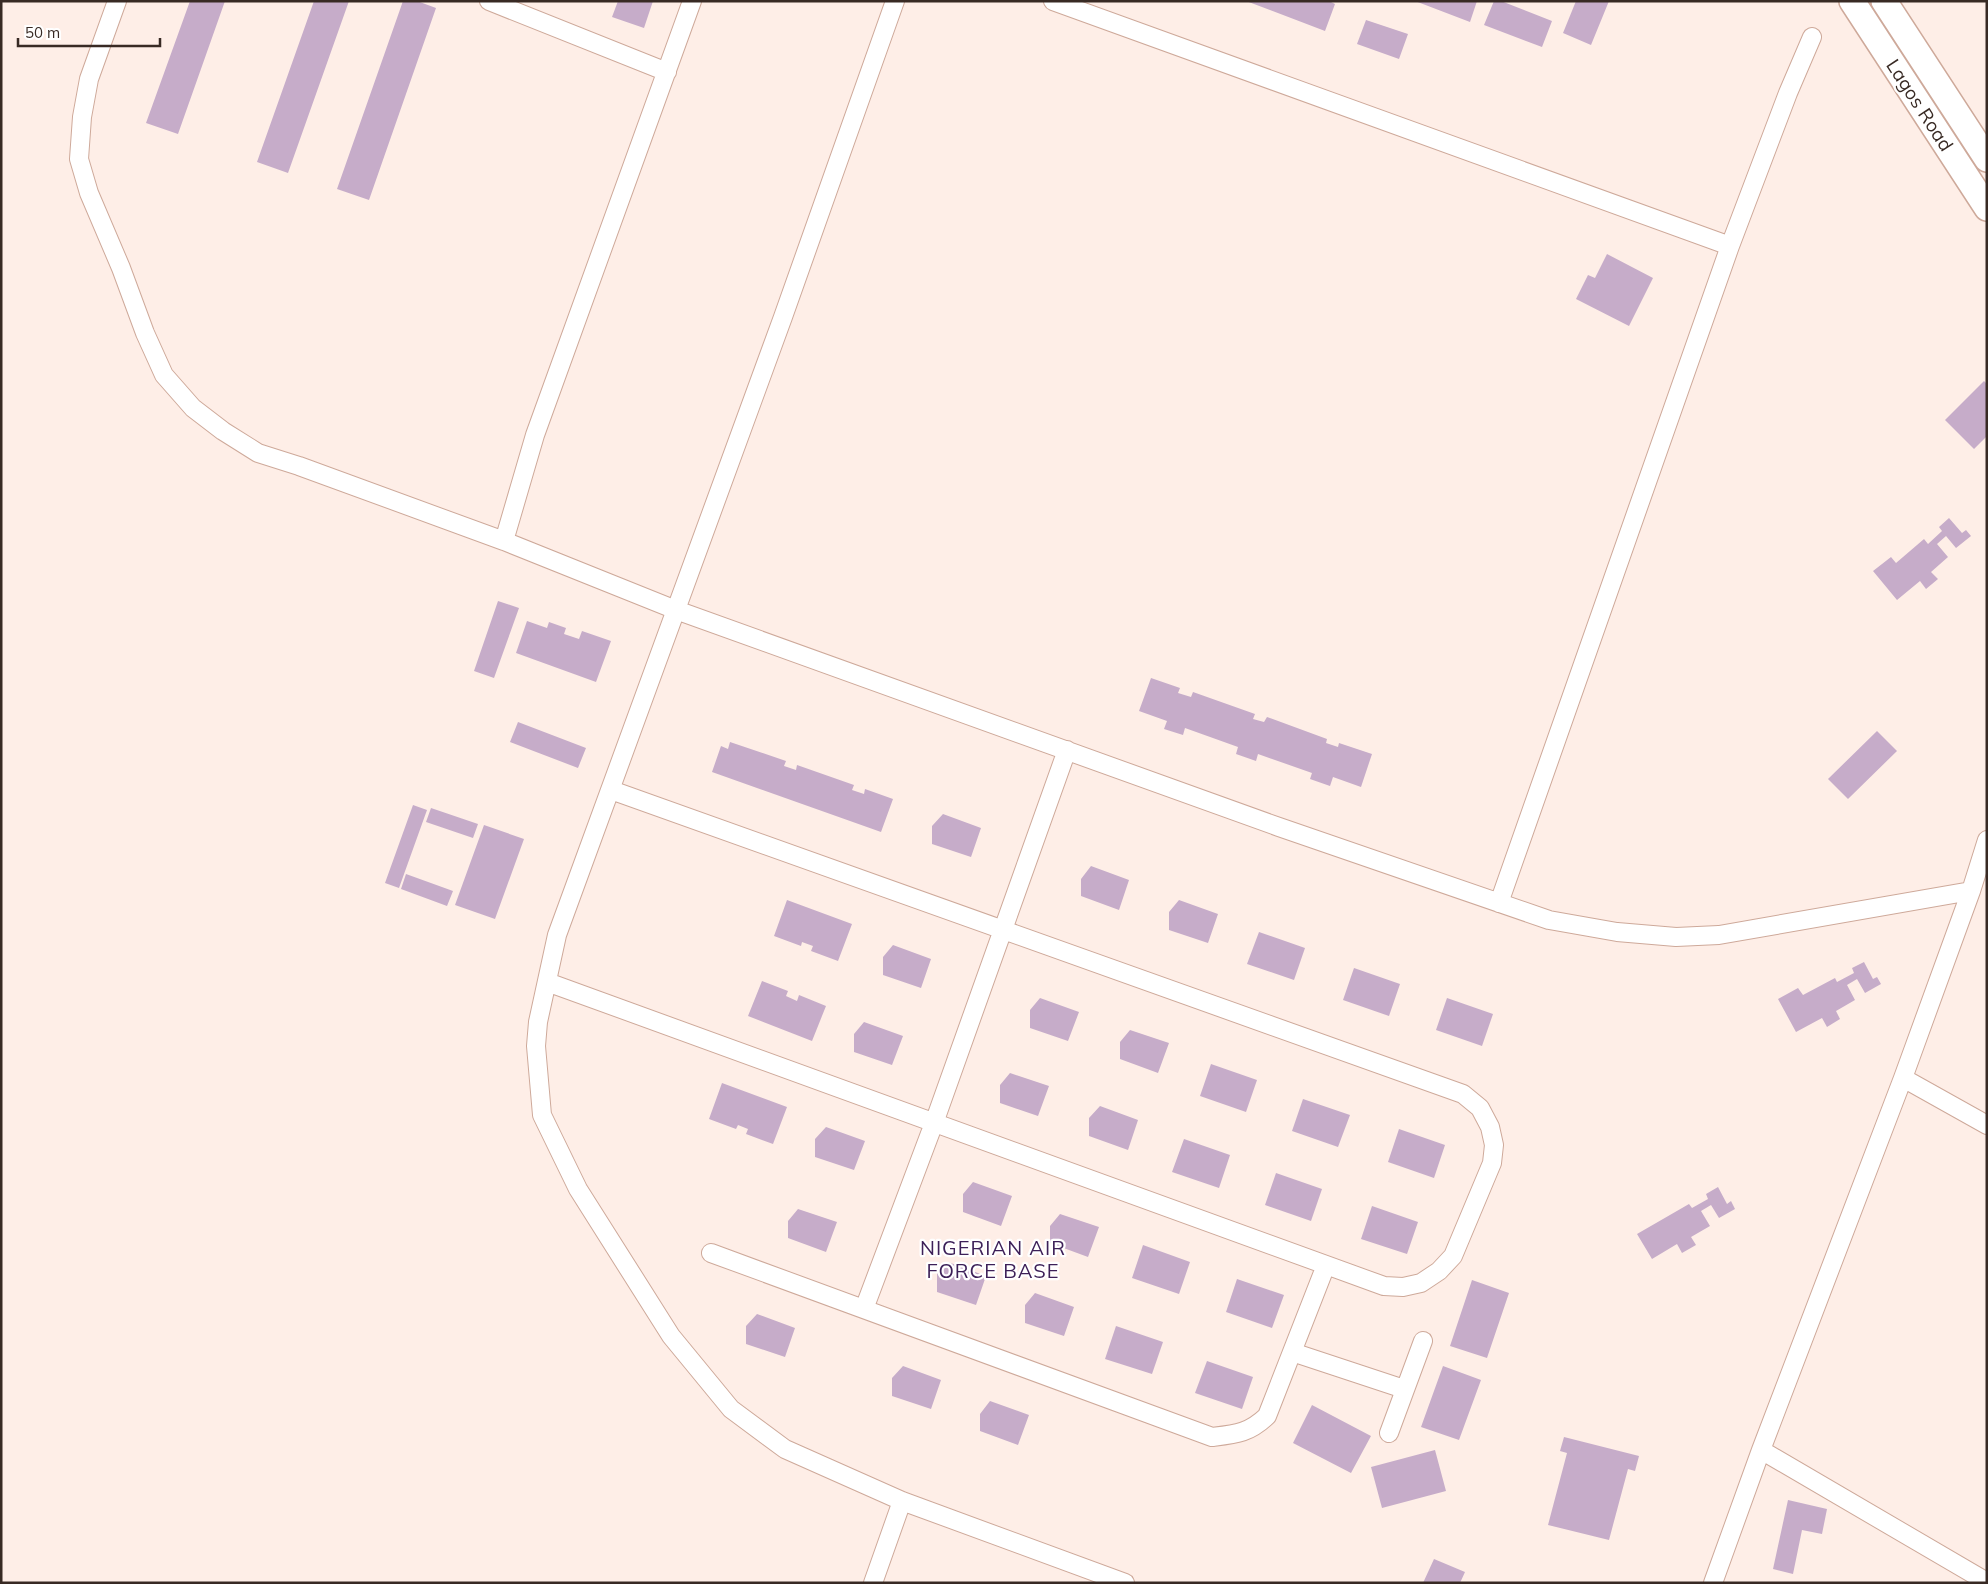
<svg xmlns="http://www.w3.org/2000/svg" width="1988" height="1584" font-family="Mulish,sans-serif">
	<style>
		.building { fill: #c6acc9 }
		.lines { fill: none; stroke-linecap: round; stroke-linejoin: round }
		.minor-casing { stroke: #cea99a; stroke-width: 20 }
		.secondary-casing { stroke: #cea99a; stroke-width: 28 }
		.minor { stroke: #fff; stroke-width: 18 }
		.secondary { stroke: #fff; stroke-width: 25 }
		.labels { text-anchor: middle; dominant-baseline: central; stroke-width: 4.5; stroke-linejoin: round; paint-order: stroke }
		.street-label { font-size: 19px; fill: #382a24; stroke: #fff }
		.neighbourhood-label { font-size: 20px; letter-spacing: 1px; fill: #3d2058; stroke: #fff }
	</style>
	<rect width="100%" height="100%" fill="#feeee7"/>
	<!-- building -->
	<path class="building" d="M 190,1 L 225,1 L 178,134 L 146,123 Z
		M 314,1 L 349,1 L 288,173 L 257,162 Z
		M 403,1 L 417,1 L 436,8 L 369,200 L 337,189 Z
		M 618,1 L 653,1 L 644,28 L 612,17 Z
		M 1246,1 L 1329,1 L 1335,4 L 1325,31 Z
		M 1415,1 L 1477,1 L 1470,22 Z
		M 1494,1 L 1501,1 L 1552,21 L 1542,47 L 1484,25 Z
		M 1576,1 L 1609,1 L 1591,45 L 1563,33 Z
		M 1366,20 L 1408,34 L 1399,59 L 1357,44 Z
		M 1607,254 L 1653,278 L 1629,326 L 1576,299 L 1588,275 L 1595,278 Z
		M 1984,381 L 1987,384 L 1987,436 L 1974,449 L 1945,420 Z
		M 1949,518 L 1962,533 L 1966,530 L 1971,536 L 1956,548 L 1946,536 L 1937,544 L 1948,557 L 1931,572 L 1938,579 L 1926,589 L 1920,581 L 1897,600 L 1873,571 L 1891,557 L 1896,563 L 1924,539 L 1928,544 L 1942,531 L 1939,527 Z
		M 498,601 L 519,608 L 494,678 L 474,671 Z
		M 527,621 L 547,628 L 549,622 L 566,628 L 564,634 L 579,639 L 582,631 L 611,641 L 596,682 L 516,653 Z
		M 1151,678 L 1180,688 L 1178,693 L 1191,697 L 1193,692 L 1255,714 L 1253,719 L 1264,722 L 1267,717 L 1327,739 L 1326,743 L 1338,747 L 1339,743 L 1372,754 L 1361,787 L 1333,777 L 1330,786 L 1310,779 L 1312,773 L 1258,754 L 1256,761 L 1236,754 L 1238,747 L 1185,728 L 1183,735 L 1164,729 L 1167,721 L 1139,711 Z
		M 518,722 L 586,748 L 578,768 L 510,742 Z
		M 1877,731 L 1897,751 L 1848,799 L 1828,779 Z
		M 730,742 L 786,761 L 784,766 L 796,770 L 797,765 L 854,785 L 852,790 L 864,794 L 865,789 L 893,799 L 881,832 L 712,772 L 721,746 L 728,749 Z
		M 413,805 L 427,810 L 399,888 L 385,883 Z
		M 431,808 L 478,824 L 473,838 L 426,822 Z
		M 943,814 L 981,828 L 971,857 L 932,844 L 932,826 Z
		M 484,825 L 524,839 L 495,919 L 455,905 Z
		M 1091,866 L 1129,880 L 1119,910 L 1081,896 L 1081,879 Z
		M 406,874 L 453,891 L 447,906 L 401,889 Z
		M 787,900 L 852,924 L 838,961 L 811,951 L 813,946 L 802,942 L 801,946 L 774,936 Z
		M 1179,900 L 1218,914 L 1208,943 L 1169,930 L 1169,912 Z
		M 1259,932 L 1305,948 L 1294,980 L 1247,964 Z
		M 893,945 L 931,959 L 921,988 L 883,975 L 883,957 Z
		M 1864,962 L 1873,979 L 1877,977 L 1881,984 L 1865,993 L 1857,979 L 1847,985 L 1855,1000 L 1836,1011 L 1840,1019 L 1827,1027 L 1822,1018 L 1796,1032 L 1778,999 L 1798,988 L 1803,995 L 1835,978 L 1837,982 L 1854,973 L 1852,968 Z
		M 1354,968 L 1400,984 L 1389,1016 L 1343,1000 Z
		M 762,981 L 788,991 L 786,996 L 797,1001 L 799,995 L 826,1006 L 812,1041 L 748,1016 Z
		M 1040,998 L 1079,1012 L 1068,1041 L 1030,1028 L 1030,1010 Z
		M 1447,998 L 1493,1014 L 1482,1046 L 1436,1030 Z
		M 864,1022 L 903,1036 L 892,1065 L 854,1052 L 854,1034 Z
		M 1130,1030 L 1169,1043 L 1158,1073 L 1120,1059 L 1120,1042 Z
		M 1211,1064 L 1257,1080 L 1246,1112 L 1200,1096 Z
		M 1010,1073 L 1049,1086 L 1038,1116 L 1000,1103 L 1000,1085 Z
		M 722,1083 L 787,1107 L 773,1144 L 746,1134 L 748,1129 L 738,1125 L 736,1129 L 709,1119 Z
		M 1303,1099 L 1350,1115 L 1338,1147 L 1292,1131 Z
		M 1100,1106 L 1138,1120 L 1128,1150 L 1089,1136 L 1089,1118 Z
		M 826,1127 L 865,1141 L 854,1170 L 815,1157 L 815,1139 Z
		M 1399,1129 L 1445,1145 L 1434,1178 L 1388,1162 Z
		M 1184,1139 L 1230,1155 L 1219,1188 L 1172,1172 Z
		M 1276,1173 L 1322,1189 L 1311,1221 L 1265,1205 Z
		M 973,1182 L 1012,1196 L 1001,1226 L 963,1212 L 963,1194 Z
		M 1718,1187 L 1727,1204 L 1731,1201 L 1735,1209 L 1719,1218 L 1711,1205 L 1701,1211 L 1710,1226 L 1691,1237 L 1696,1245 L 1682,1253 L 1677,1244 L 1652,1259 L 1637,1234 L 1689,1204 L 1692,1208 L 1708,1199 L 1706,1194 Z
		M 1372,1206 L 1418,1222 L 1407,1254 L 1361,1239 Z
		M 798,1209 L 837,1222 L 826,1252 L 788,1238 L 788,1221 Z
		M 1060,1214 L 1099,1227 L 1088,1257 L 1050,1243 L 1050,1226 Z
		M 1143,1245 L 1190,1262 L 1179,1294 L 1132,1278 Z
		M 948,1262 L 986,1276 L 976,1305 L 937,1292 L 937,1274 Z
		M 1237,1279 L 1284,1295 L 1272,1328 L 1226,1312 Z
		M 1472,1280 L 1509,1293 L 1487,1358 L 1450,1346 Z
		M 1035,1293 L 1074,1307 L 1064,1336 L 1025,1323 L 1025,1305 Z
		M 757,1314 L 795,1328 L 785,1357 L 746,1344 L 746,1326 Z
		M 1116,1326 L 1163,1342 L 1152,1374 L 1105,1359 Z
		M 1207,1361 L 1253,1377 L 1242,1409 L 1195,1393 Z
		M 903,1366 L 941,1380 L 931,1409 L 892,1396 L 892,1378 Z
		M 1443,1366 L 1481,1380 L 1459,1440 L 1421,1427 Z
		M 990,1401 L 1029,1415 L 1018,1445 L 980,1431 L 980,1414 Z
		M 1312,1405 L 1371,1436 L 1351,1473 L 1293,1443 Z
		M 1564,1437 L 1639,1456 L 1635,1471 L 1628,1469 L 1609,1540 L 1548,1525 L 1567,1453 L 1560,1451 Z
		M 1435,1450 L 1446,1491 L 1382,1508 L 1371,1467 Z
		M 1788,1500 L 1827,1509 L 1822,1534 L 1802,1530 L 1793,1574 L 1773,1569 Z
		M 1434,1559 L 1465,1572 L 1460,1583 L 1423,1583 Z"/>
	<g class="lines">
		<!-- minor casing -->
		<g class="minor-casing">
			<path id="minor" d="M 117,1 L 89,79 L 82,117 L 79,159 L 89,193 L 121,268 L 145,333 L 164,375 L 193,408 L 223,431 L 258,453 L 299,466 L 504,541 L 676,610 L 1279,827 L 1549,920 L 1617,932 L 1676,937 L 1719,935 L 1971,891
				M 489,1 L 667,72
				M 895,1 L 783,317 L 557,935 L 538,1022 L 536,1046 L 542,1115 L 578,1189 L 671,1336 L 731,1409 L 785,1449 L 902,1501 L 1125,1583
				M 1053,1 L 1730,246
				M 504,541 L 535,435 L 692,1
				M 1499,903 L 1730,246 L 1788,93 L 1812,37
				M 547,982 L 1384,1286 L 1403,1287 L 1421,1283 L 1439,1271 L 1453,1256 L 1492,1163 L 1494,1145 L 1490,1127 L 1480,1108 L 1463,1094 L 611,790
				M 1903,1078 L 1987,1125
				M 711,1253 L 1212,1437 C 1237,1434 1249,1433 1267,1416 L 1326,1265
				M 864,1309 L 934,1123 L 1067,750
				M 1292,1352 L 1404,1389
				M 1389,1433 L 1423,1341
				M 1761,1450 L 1987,1582
				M 873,1583 L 902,1501
				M 1713,1583 L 1761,1450 L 1903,1078 L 1971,891 L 1987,840"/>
		</g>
		<!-- secondary casing -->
		<g class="secondary-casing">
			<path id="secondary" d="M 1852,1 L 1987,208
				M 1884,1 L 1987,159"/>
		</g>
		<!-- minor -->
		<use href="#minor" class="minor"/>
		<!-- secondary -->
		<use href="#secondary" class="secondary"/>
	</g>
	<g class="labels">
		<!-- street labels -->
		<g class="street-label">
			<text transform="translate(1920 105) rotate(57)">Lagos Road</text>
		</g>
		<!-- neighbourhood labels -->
		<g class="neighbourhood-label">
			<text x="993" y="1247">NIGERIAN AIR<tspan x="993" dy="23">FORCE BASE</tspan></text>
		</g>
	</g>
	<!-- border -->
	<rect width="1988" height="1584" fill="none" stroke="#382a24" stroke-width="5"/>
	<!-- scale -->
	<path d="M18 38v8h142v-8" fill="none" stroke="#382a24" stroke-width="2.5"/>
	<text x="25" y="38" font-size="15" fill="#382a24" stroke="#ffffff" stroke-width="4" paint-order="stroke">50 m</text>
</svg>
